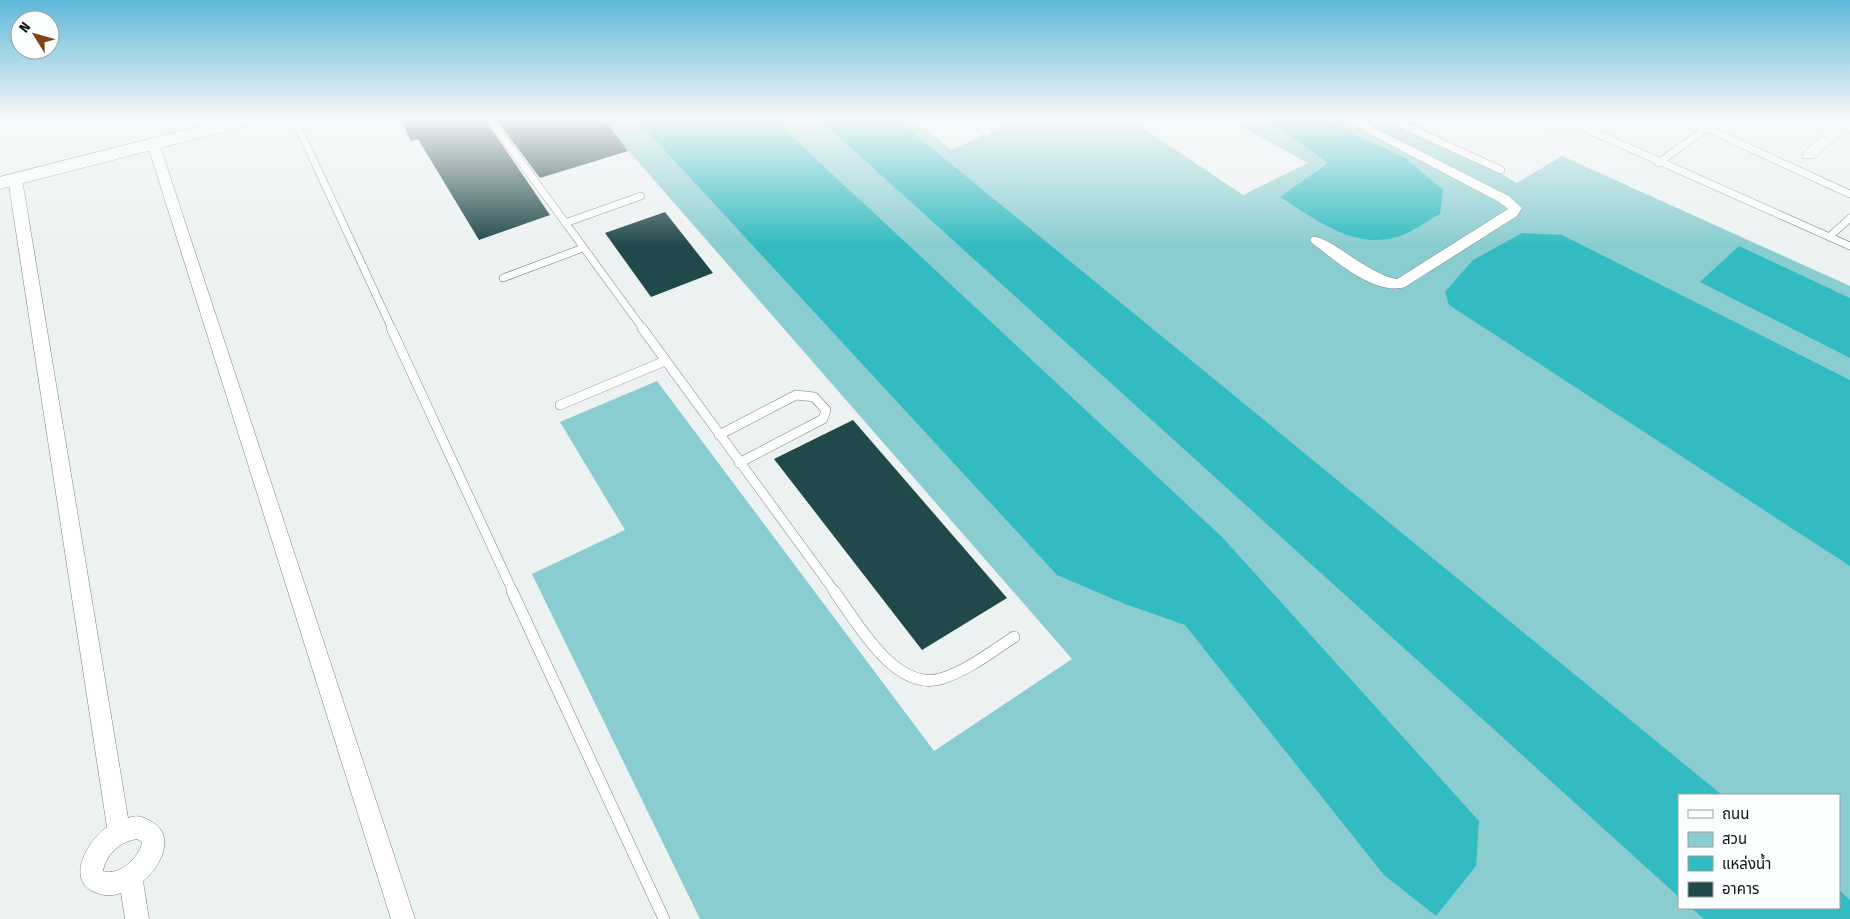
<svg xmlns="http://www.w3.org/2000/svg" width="1850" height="919" font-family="'Fira Sans Condensed','Noto Sans Thai',sans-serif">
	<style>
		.green { fill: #89cdd0; fill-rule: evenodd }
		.water { fill: #32bbc0 }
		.building { fill: #21484a }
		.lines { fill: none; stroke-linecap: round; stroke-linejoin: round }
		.service-far2-casing { stroke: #7a7e7e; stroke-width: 8 }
		.service-far1-casing { stroke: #7a7e7e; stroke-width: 10 }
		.service-casing { stroke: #7a7e7e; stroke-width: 12 }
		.minor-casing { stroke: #7a7e7e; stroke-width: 1 }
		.primary-casing { stroke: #7a7e7e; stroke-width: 1 }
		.service-far2 { stroke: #fff; stroke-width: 7 }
		.service-far1 { stroke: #fff; stroke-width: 9 }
		.service { stroke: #fff; stroke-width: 11 }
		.minor { fill: #fff; fill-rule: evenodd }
		.primary { fill: #fff; fill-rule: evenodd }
	</style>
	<rect width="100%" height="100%" fill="#ecf1f1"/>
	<!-- green -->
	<path class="green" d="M 600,118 L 913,118 L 951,150 L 1023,118 L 1128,118 L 1243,195 L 1308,163 L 1226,118 L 1413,118 L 1410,121 L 1517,183 L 1562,156 L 1850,286 L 1850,919 L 700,919 L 532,574 L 625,530 L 560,422 L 657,381 L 934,751 L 1072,659 ZM 1679,795 L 1839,795 L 1839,908 L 1679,908 Z"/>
	<!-- water -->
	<path class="water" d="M 635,118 L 772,118 L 1222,537 L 1479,821 L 1476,866 L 1436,916 L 1384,875 L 1185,625 L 1125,604 L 1057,575 Z
		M 818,118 L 895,118 L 1722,795 L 1679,795 L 1679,897 Z
		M 1266,118 L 1321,118 L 1407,159 L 1443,190 L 1440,214 C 1427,221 1414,231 1400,236 C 1354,251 1317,220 1280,197 L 1328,163 Z
		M 1522,233 L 1562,235 L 1850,380 L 1850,566 L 1449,305 L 1445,292 L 1473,260 Z
		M 1739,246 L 1850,298 L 1850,358 L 1700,282 Z
		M 1839,890 L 1850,900 L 1850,919 L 1704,919 L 1691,908 L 1839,908 Z"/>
	<!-- building -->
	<path class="building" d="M 411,118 L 484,118 L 550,215 L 479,240 L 418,139 L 411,141 L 401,120 Z
		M 495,118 L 603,118 L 628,151 L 540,178 Z
		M 665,212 L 713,273 L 651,297 L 605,233 Z
		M 853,420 L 1007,598 L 922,650 L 774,459 Z"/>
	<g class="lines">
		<!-- service-far2 casing -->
		<g class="service-far2-casing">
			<path id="service-far2" d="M 156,118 L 163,124
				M 294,118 L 392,329
				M 489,118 L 643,329
				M 1388,118 L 1501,170
				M 1519,118 L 1550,126 L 1580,126 L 1850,246
				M 1684,118 L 1850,194
				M 1580,126 L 1593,118
				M 1658,163 L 1707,128
				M 565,223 L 641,196
				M 1829,237 L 1850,218
				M 503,278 L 583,248"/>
		</g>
		<!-- service-far1 casing -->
		<g class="service-far1-casing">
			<path id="service-far1" d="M 391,328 L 513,592
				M 642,328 L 835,592
				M 560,405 L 665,361
				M 719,435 L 796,395 L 814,397 L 826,410 L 823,419 L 739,463"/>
		</g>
		<!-- service casing -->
		<g class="service-casing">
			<path id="service" d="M 512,591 L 664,919
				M 834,591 C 857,622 894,691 940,679 C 967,671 991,652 1014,637"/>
		</g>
		<!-- minor casing -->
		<g class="minor-casing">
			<path id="minor" d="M 962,118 L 976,118 L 993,132 L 987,136 Z
				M 1340,118 L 1355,118 L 1509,196 L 1522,208 L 1517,216 L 1405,287 C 1374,296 1335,260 1312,243 L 1310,240 L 1312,237 C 1326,233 1370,276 1397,279 L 1508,209 L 1499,202 Z
				M 1819,118 L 1835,118 L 1841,120 L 1850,118 L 1850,132 L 1845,130 L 1814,158 L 1804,158 L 1802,155 L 1804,152 L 1834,126 Z
				M 153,139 L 159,143 L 415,919 L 391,919 L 147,143 Z
				M 15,175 L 22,179 L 128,818 C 137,815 142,816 150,821 C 177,834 161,867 143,881 L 149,919 L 125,919 L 121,893 C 113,896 105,896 97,893 C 64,882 87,841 107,827 L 8,179 ZM 137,839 L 142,842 C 140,857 119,877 103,871 C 106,854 121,841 137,839 Z"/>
		</g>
		<!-- primary casing -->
		<g class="primary-casing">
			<path id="primary" d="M 232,118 L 264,118 L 261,122 L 0,189 L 0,177 Z"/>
		</g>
		<!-- service-far2 -->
		<use href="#service-far2" class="service-far2"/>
		<!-- service-far1 -->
		<use href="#service-far1" class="service-far1"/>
		<!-- service -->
		<use href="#service" class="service"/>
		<!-- minor -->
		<use href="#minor" class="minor"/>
		<!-- primary -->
		<use href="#primary" class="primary"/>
	</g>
	<!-- sky -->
	<linearGradient id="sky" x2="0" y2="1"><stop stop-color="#5fb7d8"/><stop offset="0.48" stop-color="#f6f9f9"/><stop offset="1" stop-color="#f6f9f9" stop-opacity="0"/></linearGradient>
	<rect width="1850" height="246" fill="url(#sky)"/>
	<!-- legend -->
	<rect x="1678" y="794" width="162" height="115" fill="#fafefe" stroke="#9c9e9e"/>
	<rect x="1688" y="810" width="25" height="8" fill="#ffffff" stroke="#9c9e9e"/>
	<text x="1722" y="819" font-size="15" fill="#0e0f0f">ถนน</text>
	<rect x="1688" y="832" width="25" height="15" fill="#89cdd0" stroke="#9c9e9e"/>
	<text x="1722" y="844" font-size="15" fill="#0e0f0f">สวน</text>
	<rect x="1688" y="856" width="25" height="15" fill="#32bbc0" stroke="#9c9e9e"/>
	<text x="1722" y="869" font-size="15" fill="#0e0f0f">แหล่งน้ำ</text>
	<rect x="1688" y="882" width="25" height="15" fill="#21484a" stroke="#9c9e9e"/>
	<text x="1722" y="894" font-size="15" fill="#0e0f0f">อาคาร</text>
	<!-- north arrow -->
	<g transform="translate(35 35) rotate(307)"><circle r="24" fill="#fafefe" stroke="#9c9e9e"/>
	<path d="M0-4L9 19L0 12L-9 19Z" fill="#854115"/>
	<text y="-8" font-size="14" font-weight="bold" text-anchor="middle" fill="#0e0f0f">N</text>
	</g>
</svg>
